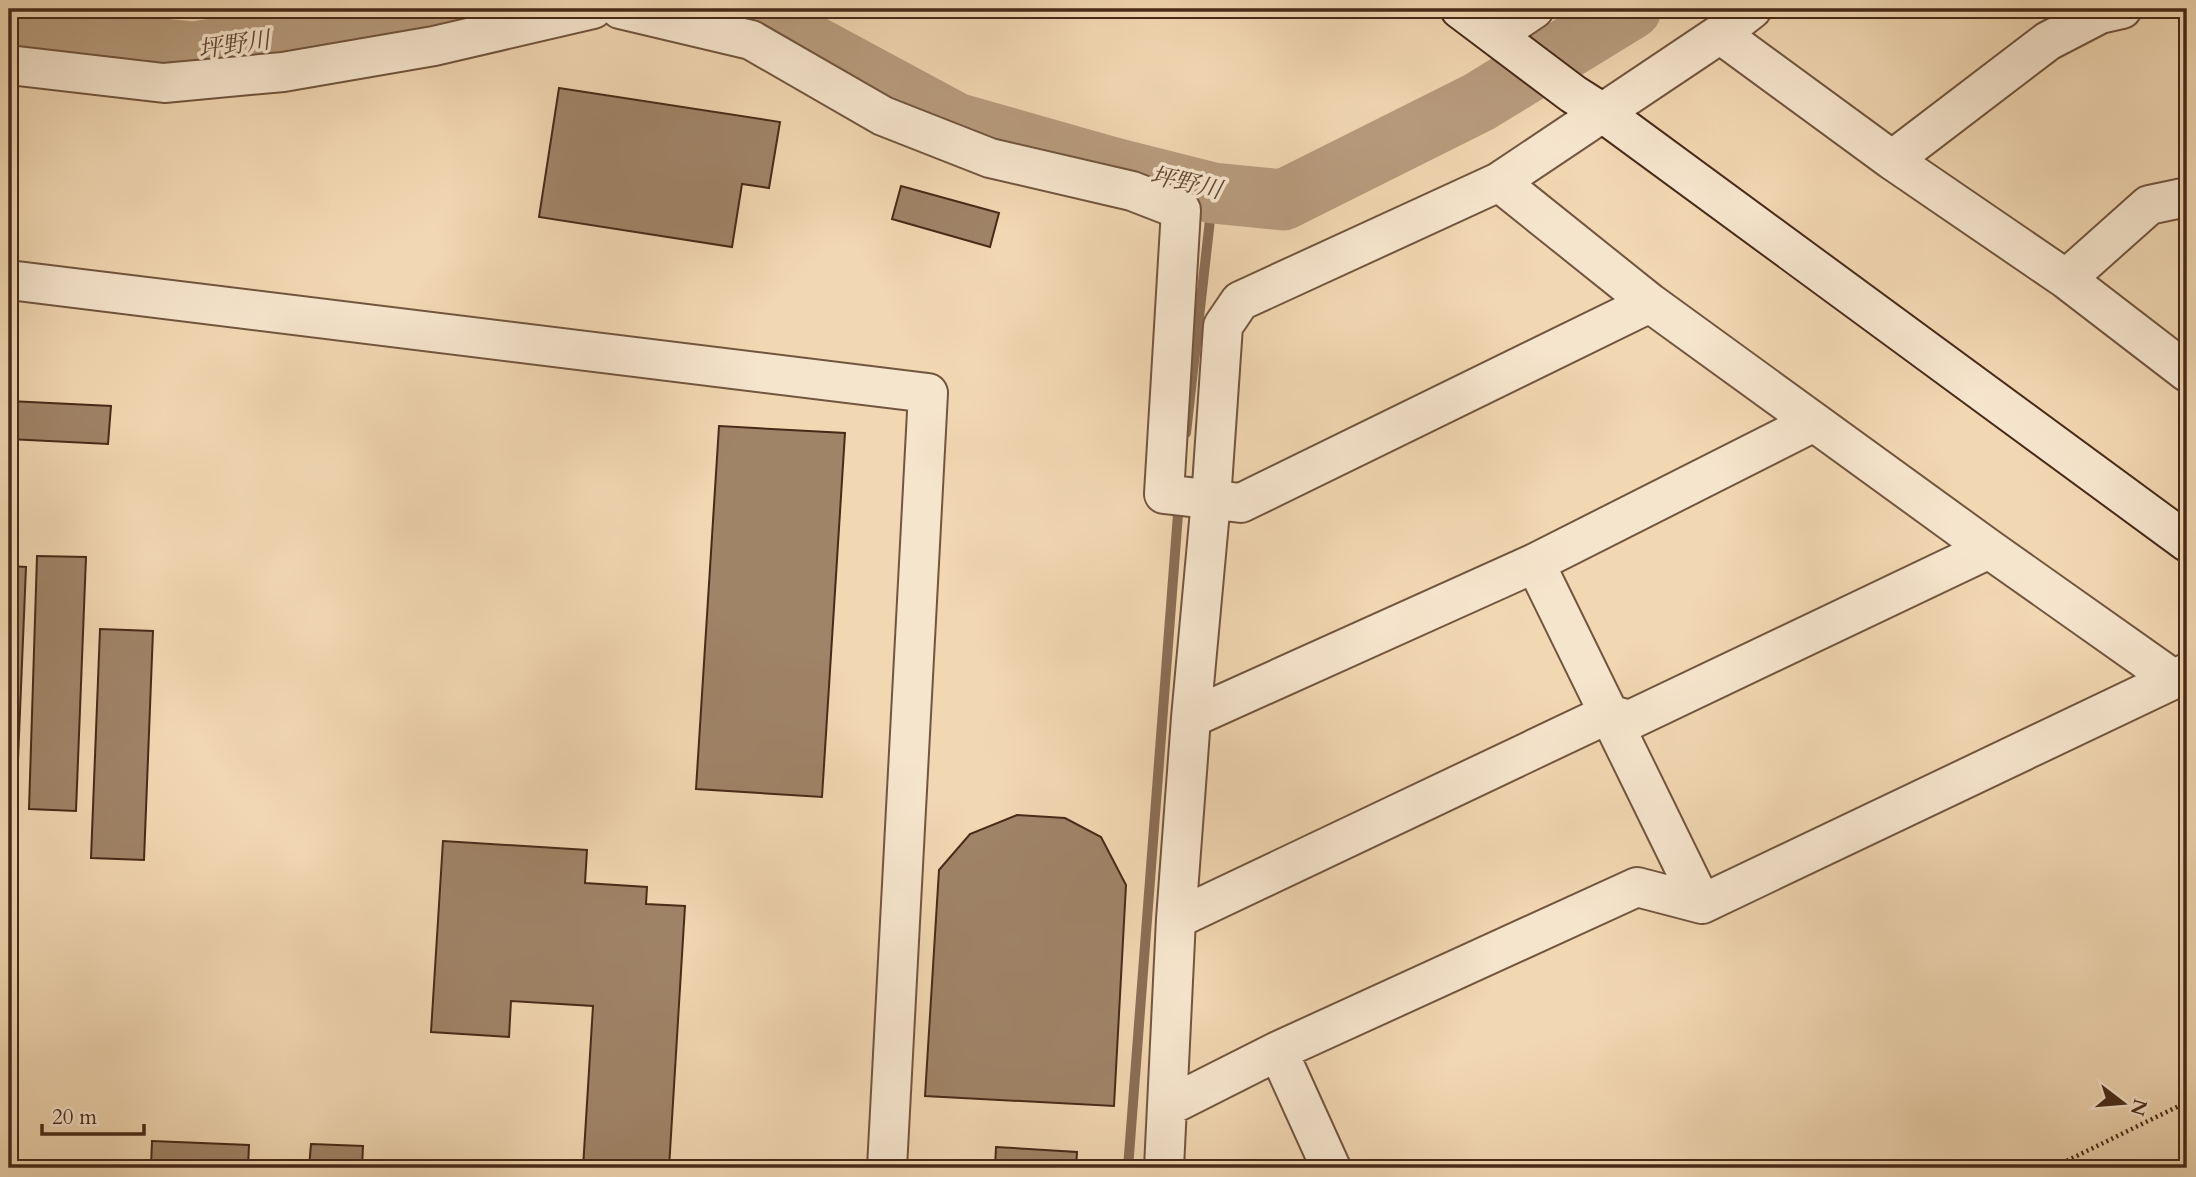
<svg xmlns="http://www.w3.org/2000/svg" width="2196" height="1177" font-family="Cardo,'Noto Serif JP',serif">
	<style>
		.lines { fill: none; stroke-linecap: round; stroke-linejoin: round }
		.stream { stroke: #8b6e55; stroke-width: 10 }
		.river { stroke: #b89c7e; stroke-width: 61 }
		.building { fill: #a08468; stroke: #482a18; stroke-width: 2 }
		.street-casing { stroke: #72553e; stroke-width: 42 }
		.secondary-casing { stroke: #482a18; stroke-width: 42 }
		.path { stroke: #482a18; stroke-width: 4.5; stroke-dasharray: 2 3.5; stroke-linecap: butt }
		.street { stroke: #f6e5cd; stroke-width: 38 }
		.secondary { stroke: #f6e5cd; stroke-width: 38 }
		.labels { text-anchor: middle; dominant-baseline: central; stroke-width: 7; stroke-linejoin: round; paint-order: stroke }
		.water-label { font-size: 24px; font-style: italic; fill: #644632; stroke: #f6e5cd }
	</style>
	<rect width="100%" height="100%" fill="#f1d7b2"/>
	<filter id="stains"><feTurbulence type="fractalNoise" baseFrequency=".00286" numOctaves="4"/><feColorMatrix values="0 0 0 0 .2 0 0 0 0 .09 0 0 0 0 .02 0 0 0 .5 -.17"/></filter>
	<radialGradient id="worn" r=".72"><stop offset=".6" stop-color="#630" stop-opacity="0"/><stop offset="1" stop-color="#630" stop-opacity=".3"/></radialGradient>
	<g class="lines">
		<!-- stream -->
		<path class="stream" d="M 1186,433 L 1213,193
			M 1128,1168 L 1179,501"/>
		<!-- river -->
		<path class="river" d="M 725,9 L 759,17 L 956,123 L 1114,168 L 1213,193 L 1283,200 L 1479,102 L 1631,9
			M 9,34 L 194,52 L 458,9"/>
	</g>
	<!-- building -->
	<path class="building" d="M 559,88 L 780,122 L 769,188 L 742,184 L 732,247 L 539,217 Z
		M 901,186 L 999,213 L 990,247 L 892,219 Z
		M 9,401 L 111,406 L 108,444 L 9,439 Z
		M 719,426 L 845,433 L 822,797 L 696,789 Z
		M 37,556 L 86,557 L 76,811 L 29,809 Z
		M 9,566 L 26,567 L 14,856 L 9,856 Z
		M 100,629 L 153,631 L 144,860 L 91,858 Z
		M 1017,815 L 1065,818 L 1101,837 L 1126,885 L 1114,1106 L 925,1096 L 939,870 L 970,834 Z
		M 443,841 L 587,850 L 585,883 L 647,887 L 646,904 L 685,906 L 669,1168 L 583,1168 L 593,1006 L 511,1001 L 509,1037 L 431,1032 Z
		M 152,1141 L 249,1145 L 248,1168 L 151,1168 Z
		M 311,1144 L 363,1146 L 362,1168 L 309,1168 Z
		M 996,1147 L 1077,1152 L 1076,1168 L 995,1168 Z"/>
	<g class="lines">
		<!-- street casing -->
		<g class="street-casing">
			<path id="street" d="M 620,9 L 751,40 L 883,116 L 990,158 L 1132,191 L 1181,210 L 1164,494 L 1241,503 L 1650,303
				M 1720,34 L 1892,160 L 2066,279 L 2187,372
				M 1496,35 L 1534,9
				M 9,65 L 164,83 L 283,72 L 434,46 L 593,9
				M 1892,160 L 2048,41 L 2100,14 L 2122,9
				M 1499,182 L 1650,303 L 1989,549 L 2173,679
				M 2066,279 L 2149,205 L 2187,197
				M 9,280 L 928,393 L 887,1168
				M 1535,563 L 1702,904
				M 1191,718 L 1535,563 L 1814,422
				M 1176,919 L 1608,714 L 1630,720 L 1989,549
				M 1278,1051 L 1331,1168
				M 1167,1107 L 1278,1051 L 1637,887 L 1702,904 L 2187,673
				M 1164,1168 L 1176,919 L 1191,718 L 1211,500 L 1223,326 L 1240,301 L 1499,182 L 1720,34 L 1752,9"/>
		</g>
		<!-- secondary casing -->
		<g class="secondary-casing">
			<path id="secondary" d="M 1460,9 L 1573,94 L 1603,113 L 2187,542"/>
		</g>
		<!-- path -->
		<path class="path" d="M 2052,1168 L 2187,1102"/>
		<!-- street -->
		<use href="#street" class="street"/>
		<!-- secondary -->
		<use href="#secondary" class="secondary"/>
	</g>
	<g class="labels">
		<!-- water labels -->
		<g class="water-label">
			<text transform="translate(234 45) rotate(-8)">坪野川</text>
			<text transform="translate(1186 183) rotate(13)">坪野川</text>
		</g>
	</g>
	<!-- margin -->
	<rect width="2196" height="1177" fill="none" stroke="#f1d7b2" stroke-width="35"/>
	<rect x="10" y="10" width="2175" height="1156" fill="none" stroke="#482a18" stroke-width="3.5"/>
	<rect x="18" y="18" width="2161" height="1142" fill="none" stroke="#482a18" stroke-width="2"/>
	<!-- north arrow -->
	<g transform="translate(2123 1103) rotate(106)" stroke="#f6e5cd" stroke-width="5" paint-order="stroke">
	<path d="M0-5L12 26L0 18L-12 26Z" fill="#482a18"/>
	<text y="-10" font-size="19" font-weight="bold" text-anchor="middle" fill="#482a18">N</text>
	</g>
	<!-- scale -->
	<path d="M42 1124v10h102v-10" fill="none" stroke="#482a18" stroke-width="3.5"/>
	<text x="52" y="1124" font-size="21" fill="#482a18" stroke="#f6e5cd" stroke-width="5" paint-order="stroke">20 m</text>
	<rect width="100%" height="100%" filter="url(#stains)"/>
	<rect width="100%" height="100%" fill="url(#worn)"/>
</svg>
